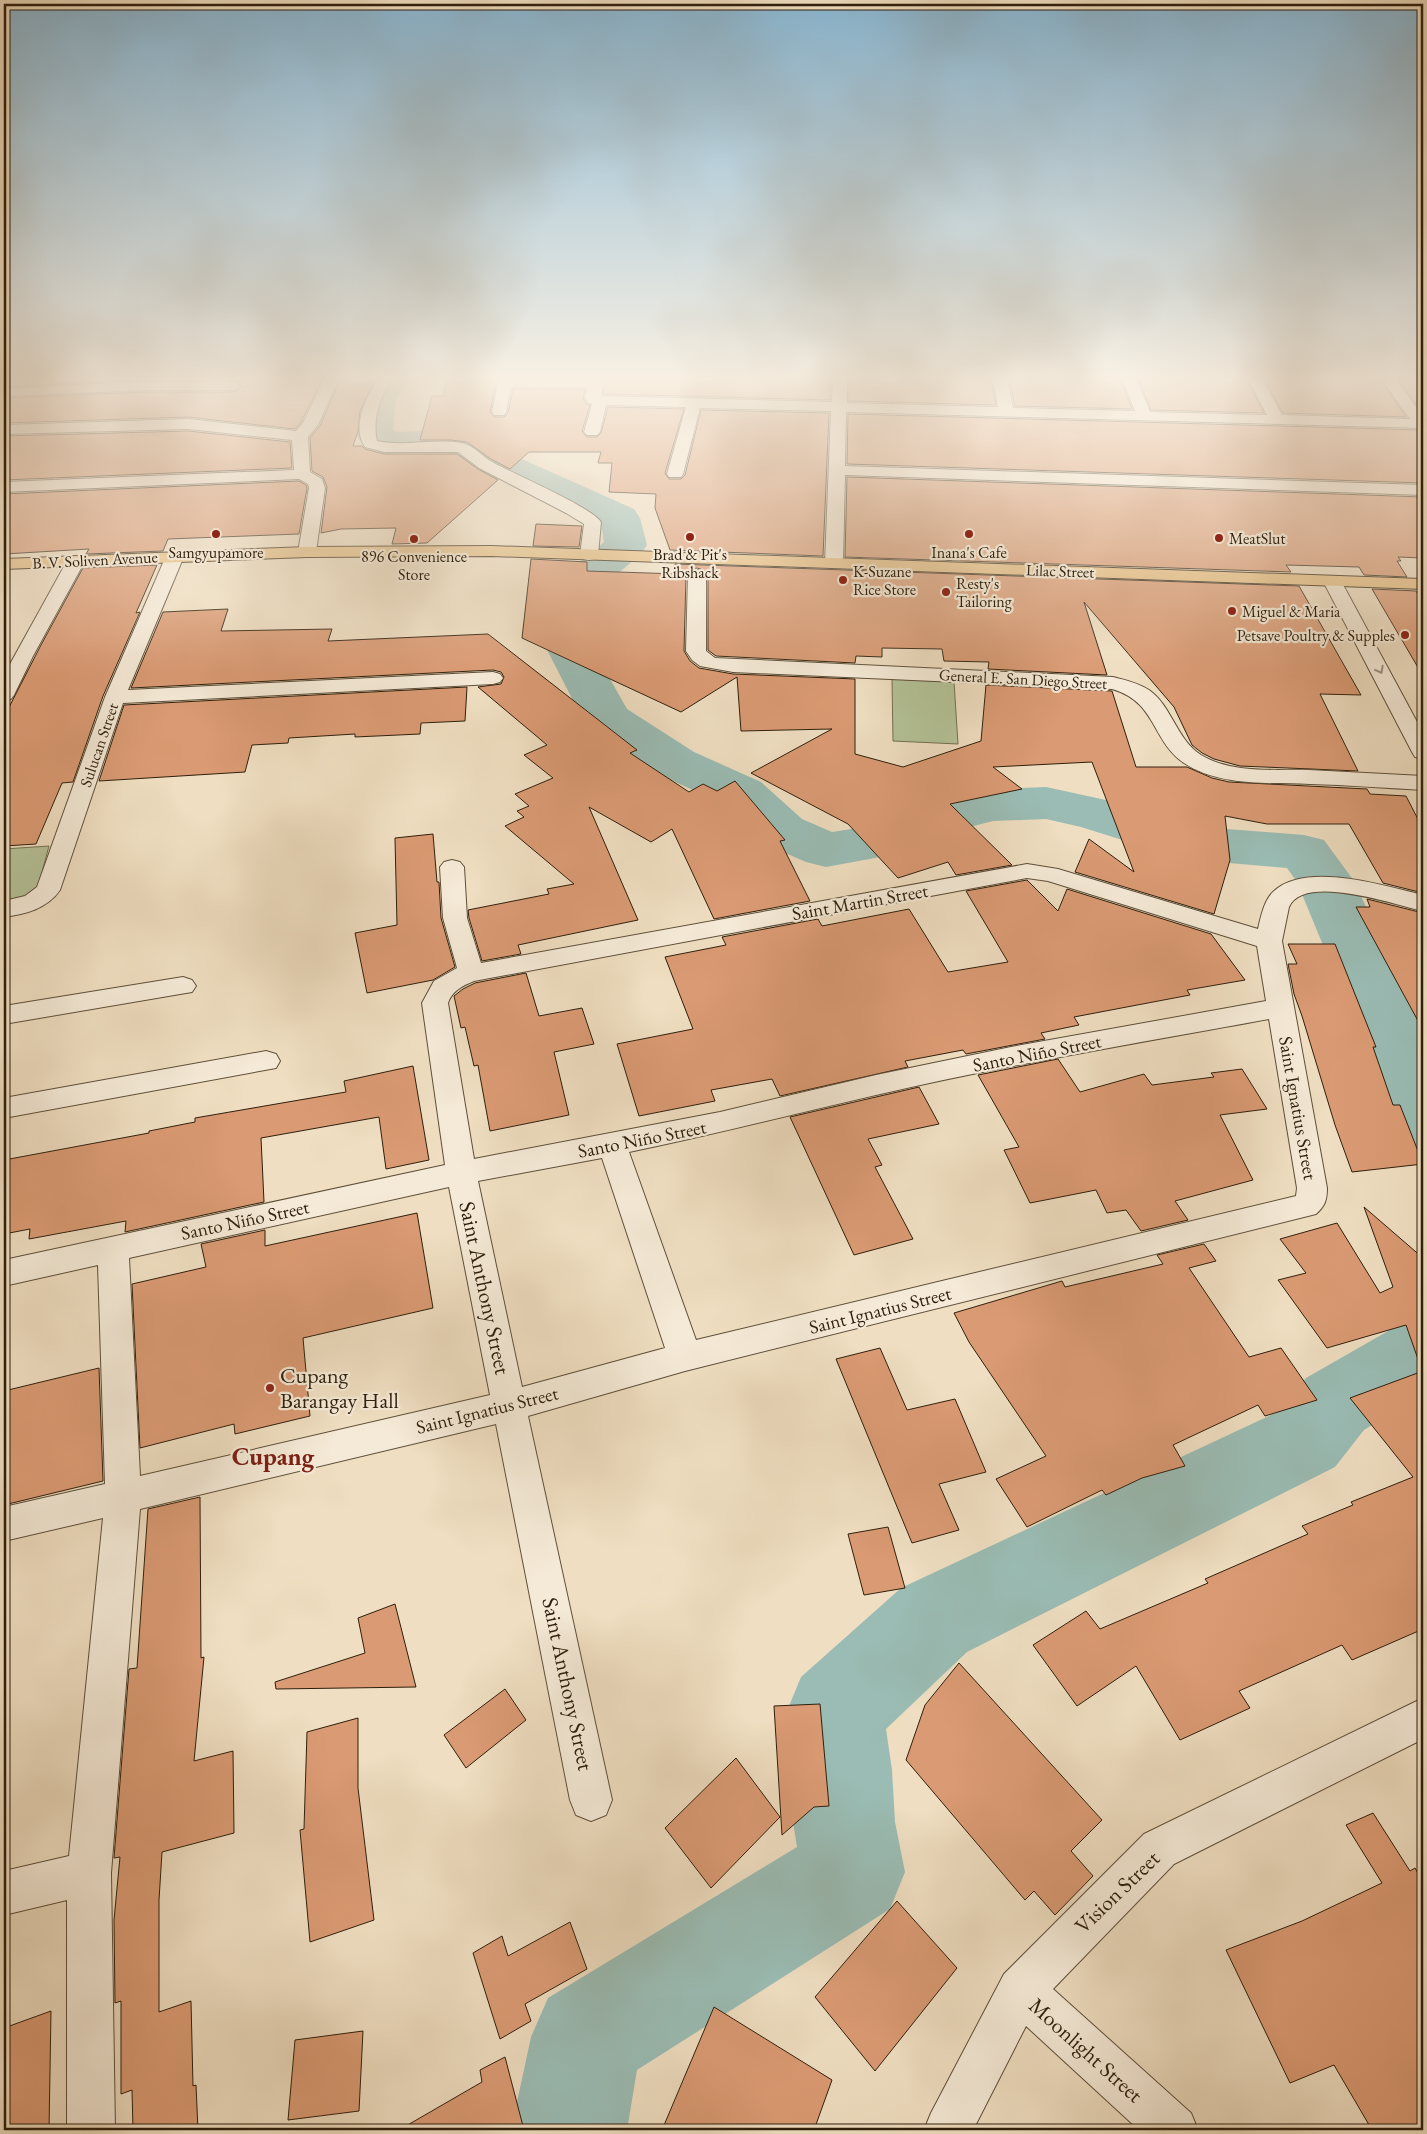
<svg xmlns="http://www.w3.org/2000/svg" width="1427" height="2134" font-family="'EB Garamond',serif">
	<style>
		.green { fill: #b4c297; stroke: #717052 }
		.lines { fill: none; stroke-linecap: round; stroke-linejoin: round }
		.river { fill: #9abcb4; fill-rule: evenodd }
		.building { fill: #da9a73; stroke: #2e1f0c }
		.minor-casing { stroke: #5e4f39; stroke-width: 2 }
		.major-casing { stroke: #2e1f0c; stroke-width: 2 }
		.minor { fill: #f5ead7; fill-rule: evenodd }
		.major { fill: #e8bf80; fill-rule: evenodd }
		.oneway { stroke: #9b8f7c }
		.poi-dot { fill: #8f2418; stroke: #f5ead7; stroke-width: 2 }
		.labels { text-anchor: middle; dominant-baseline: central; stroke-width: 4.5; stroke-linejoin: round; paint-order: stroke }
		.far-poi-label { font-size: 16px; fill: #2e1f0c; stroke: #f5ead7; text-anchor: start }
		.far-street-label { font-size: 16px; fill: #2e1f0c; stroke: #f5ead7 }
		.street-label { font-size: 19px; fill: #2e1f0c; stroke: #f5ead7 }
		.near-street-label { font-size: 22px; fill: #2e1f0c; stroke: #f5ead7 }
		.near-poi-label { font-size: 22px; fill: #2e1f0c; stroke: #f5ead7; text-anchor: start }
		.near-quarter-label { font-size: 25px; font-weight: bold; fill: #7a1f14; stroke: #f5ead7 }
	</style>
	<rect width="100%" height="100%" fill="#efdec1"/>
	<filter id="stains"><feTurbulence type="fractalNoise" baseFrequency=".004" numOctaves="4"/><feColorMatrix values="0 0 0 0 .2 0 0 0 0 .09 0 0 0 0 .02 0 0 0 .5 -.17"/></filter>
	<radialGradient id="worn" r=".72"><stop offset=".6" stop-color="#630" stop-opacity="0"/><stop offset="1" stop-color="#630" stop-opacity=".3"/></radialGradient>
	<!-- green -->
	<path class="green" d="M 892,679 L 954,682 L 958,744 L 893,741 Z
		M 49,846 L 38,887 L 26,898 L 4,901 L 4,849 Z"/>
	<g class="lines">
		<!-- river -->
		<path class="river" d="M 376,378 L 410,378 L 396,399 L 393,430 L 396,432 L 451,430 L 464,433 L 634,509 L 640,518 L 647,545 L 641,554 L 602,587 L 590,606 L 589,642 L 627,709 L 694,752 L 761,782 L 802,819 L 832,832 L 870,826 L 924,805 L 993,789 L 1046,787 L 1115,802 L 1188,826 L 1304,835 L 1324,840 L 1354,881 L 1393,965 L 1423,1012 L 1423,1153 L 1399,1145 L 1364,1078 L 1366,1024 L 1332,967 L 1297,882 L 1287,868 L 1183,859 L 1081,827 L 1046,819 L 993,821 L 962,829 L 902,853 L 826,867 L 806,862 L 762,843 L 723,804 L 658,774 L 589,729 L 582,718 L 543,642 L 546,606 L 570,570 L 604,542 L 601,524 L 445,452 L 388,454 L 375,451 L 361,442 L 356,434 L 360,399 Z
			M 1423,1317 L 1423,1393 L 1364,1430 L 1335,1467 L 967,1652 L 886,1729 L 892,1770 L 895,1822 L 905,1872 L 890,1909 L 637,2070 L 627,2130 L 511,2130 L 531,2037 L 548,1998 L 797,1847 L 793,1822 L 794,1770 L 787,1711 L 801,1677 L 901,1588 L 1275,1413 L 1306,1378 L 1395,1327 Z"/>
	</g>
	<!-- building -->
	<path class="building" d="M 54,378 L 323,378 L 301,422 L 295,429 L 188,417 L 4,423 L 4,398 L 147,392 L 232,392 L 237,391 L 241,387 L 239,382 L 232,380 L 147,380 L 50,384 Z
		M 341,378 L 376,378 L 360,411 L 358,431 L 353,446 L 362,446 L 365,449 L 384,454 L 457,454 L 478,469 L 498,480 L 427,543 L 392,544 L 396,528 L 341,529 L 321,533 L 327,487 L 323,477 L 312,471 L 310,438 L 320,426 Z
		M 447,378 L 497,378 L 490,412 L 494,417 L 504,417 L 508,413 L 513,389 L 585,390 L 583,398 L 586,404 L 590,405 L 582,431 L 587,437 L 597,437 L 601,433 L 608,407 L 684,409 L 665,473 L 669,479 L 681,479 L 685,475 L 701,410 L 829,413 L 823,556 L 670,550 L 655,508 L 656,494 L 609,492 L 612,463 L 598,463 L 601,452 L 529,452 L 510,469 L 491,459 L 467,442 L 451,440 L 420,440 L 432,396 L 443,396 Z
		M 606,378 L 831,378 L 830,400 L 603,394 Z
		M 849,378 L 991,378 L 996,405 L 849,401 Z
		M 1009,378 L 1120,378 L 1132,409 L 1015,406 Z
		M 1138,378 L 1246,378 L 1264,413 L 1151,410 Z
		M 1264,378 L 1379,378 L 1406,417 L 1283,413 Z
		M 1397,378 L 1423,378 L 1423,414 Z
		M 848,414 L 1423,430 L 1423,483 L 847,464 Z
		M 188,431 L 290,442 L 292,468 L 4,480 L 4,436 Z
		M 847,477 L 1423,497 L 1423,558 L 1398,557 L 1401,561 L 1397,561 L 1407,577 L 1364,575 L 1359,567 L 1286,565 L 1291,572 L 845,557 Z
		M 299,481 L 306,485 L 307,488 L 299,534 L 168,539 L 163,551 L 86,554 L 89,549 L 4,554 L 4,494 Z
		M 536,524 L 582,526 L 579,547 L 533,546 Z
		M 531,559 L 587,562 L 587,571 L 679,574 L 675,564 L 1299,586 L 1361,695 L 1320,694 L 1358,771 L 1240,766 L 1214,759 L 1202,753 L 1192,745 L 1174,707 L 1084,602 L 1107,675 L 988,669 L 989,662 L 944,661 L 942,649 L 882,648 L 882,657 L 856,656 L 855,663 L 716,656 L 708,650 L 708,575 L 704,570 L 697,568 L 690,570 L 686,575 L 684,651 L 690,661 L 699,668 L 733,674 L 855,679 L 855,754 L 903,767 L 981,741 L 986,685 L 1112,691 L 1136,767 L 1187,767 L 1212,778 L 1229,782 L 1367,789 L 1370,794 L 1406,796 L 1423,829 L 1423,893 L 1383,883 L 1349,824 L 1267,824 L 1225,816 L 1230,860 L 1214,914 L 1075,872 L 1089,839 L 1134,872 L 1092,762 L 993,767 L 1022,789 L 950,804 L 1012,865 L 956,875 L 948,862 L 898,878 L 848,824 L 751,773 L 832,729 L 741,731 L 737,677 L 681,712 L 522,638 Z
		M 157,565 L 136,613 L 140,612 L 103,696 L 73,782 L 62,783 L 36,844 L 4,846 L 4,717 L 41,645 L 83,568 Z
		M 1372,589 L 1416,591 L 1423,603 L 1423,676 Z
		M 228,609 L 221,631 L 332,629 L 328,641 L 488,634 L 637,750 L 630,753 L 689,792 L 703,784 L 717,791 L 735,781 L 785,840 L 780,841 L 810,901 L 714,919 L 672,829 L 651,842 L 589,807 L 638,920 L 518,945 L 521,954 L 482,961 L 469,918 L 468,910 L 549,894 L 547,889 L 574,884 L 505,826 L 524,817 L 517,811 L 529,806 L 515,794 L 553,778 L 524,755 L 547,745 L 478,687 L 501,684 L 504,677 L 501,672 L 493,670 L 131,688 L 163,612 Z
		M 467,687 L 465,721 L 421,723 L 420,734 L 355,737 L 355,734 L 289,738 L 288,743 L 252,745 L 245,772 L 99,781 L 124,705 Z
		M 433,834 L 437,882 L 439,882 L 441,918 L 455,967 L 433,980 L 367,993 L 355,933 L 397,925 L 395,838 Z
		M 1027,880 L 1058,911 L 1067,889 L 1211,934 L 1245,980 L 1187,990 L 1190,995 L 1074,1017 L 1079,1025 L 1041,1033 L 1045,1039 L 966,1054 L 963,1050 L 905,1061 L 908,1067 L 780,1096 L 772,1079 L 711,1090 L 715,1101 L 639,1116 L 617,1044 L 693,1029 L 665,957 L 726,945 L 722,937 L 818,919 L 822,926 L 909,909 L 948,972 L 1008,962 L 966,891 Z
		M 1367,899 L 1423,913 L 1423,1030 L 1356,907 L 1370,907 Z
		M 1288,944 L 1335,944 L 1376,1047 L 1373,1047 L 1393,1105 L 1400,1105 L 1423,1164 L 1352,1172 L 1335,1125 L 1302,1016 L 1294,994 L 1288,964 L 1297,964 Z
		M 526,973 L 539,1016 L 582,1008 L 594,1044 L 554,1052 L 569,1115 L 490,1131 L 478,1065 L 474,1066 L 465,1027 L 461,1028 L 454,996 L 463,989 L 475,983 Z
		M 1058,1059 L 1080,1092 L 1144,1074 L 1152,1085 L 1214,1077 L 1211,1073 L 1242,1069 L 1267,1109 L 1220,1115 L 1253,1180 L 1175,1201 L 1188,1220 L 1141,1231 L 1126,1210 L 1107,1213 L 1096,1190 L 1030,1203 L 1004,1150 L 1019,1147 L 978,1075 Z
		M 413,1066 L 429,1160 L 386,1169 L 379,1117 L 261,1138 L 264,1202 L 125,1232 L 126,1221 L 29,1239 L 30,1229 L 4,1234 L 4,1160 L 149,1133 L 149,1131 L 195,1122 L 195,1118 L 346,1092 L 344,1081 Z
		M 919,1087 L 939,1124 L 868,1139 L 882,1165 L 875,1167 L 913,1239 L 854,1255 L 790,1117 Z
		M 1364,1207 L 1423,1258 L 1423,1361 L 1419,1362 L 1406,1325 L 1327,1348 L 1278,1280 L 1306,1273 L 1280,1239 L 1337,1223 L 1380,1293 L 1393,1287 Z
		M 417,1213 L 433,1308 L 303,1338 L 310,1416 L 235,1434 L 234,1424 L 140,1448 L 132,1284 L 206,1267 L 201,1244 L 265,1230 L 265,1246 Z
		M 1204,1244 L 1216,1261 L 1189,1268 L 1249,1357 L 1281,1348 L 1317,1400 L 1265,1416 L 1258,1405 L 1173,1445 L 1185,1466 L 1142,1478 L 1106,1495 L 1102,1490 L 1027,1527 L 996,1479 L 1046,1456 L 969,1342 L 954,1313 L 1062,1281 L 1065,1287 L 1163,1264 L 1157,1255 Z
		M 880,1348 L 907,1410 L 955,1399 L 986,1472 L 939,1484 L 959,1530 L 912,1543 L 836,1359 Z
		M 99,1368 L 103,1481 L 4,1505 L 7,1431 L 4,1431 L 4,1391 Z
		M 1423,1371 L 1423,1629 L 1352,1660 L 1342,1645 L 1239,1691 L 1250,1708 L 1180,1740 L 1136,1666 L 1077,1706 L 1033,1645 L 1086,1611 L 1100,1629 L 1208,1583 L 1205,1579 L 1308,1534 L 1302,1526 L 1353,1505 L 1351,1502 L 1413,1477 L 1350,1398 Z
		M 200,1497 L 201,1658 L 204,1657 L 194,1761 L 233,1751 L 234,1833 L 162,1852 L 159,1900 L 159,2012 L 191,2001 L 193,2086 L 196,2085 L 198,2130 L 133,2130 L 132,2090 L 121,2094 L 121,2001 L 115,2003 L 114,1920 L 120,1857 L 114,1858 L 129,1669 L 137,1668 L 148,1509 Z
		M 888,1527 L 905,1588 L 864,1595 L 848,1534 Z
		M 395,1604 L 416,1687 L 276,1689 L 275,1682 L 365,1653 L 358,1618 Z
		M 959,1663 L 1102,1820 L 1071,1851 L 1093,1876 L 1055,1915 L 1034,1891 L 1025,1900 L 906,1760 L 925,1705 Z
		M 505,1689 L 526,1720 L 466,1768 L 444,1735 Z
		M 820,1704 L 829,1806 L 814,1807 L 782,1835 L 774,1706 Z
		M 358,1718 L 358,1788 L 374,1920 L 310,1942 L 300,1830 L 304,1829 L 307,1732 Z
		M 736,1758 L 780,1817 L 711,1888 L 665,1828 Z
		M 1373,1813 L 1410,1871 L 1415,1868 L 1423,1882 L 1423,2130 L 1372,2130 L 1334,2065 L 1290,2083 L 1226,1950 L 1302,1921 L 1382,1883 L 1346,1825 Z
		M 897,1901 L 957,1968 L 875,2071 L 815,1997 Z
		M 570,1922 L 587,1969 L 525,2004 L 531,2021 L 500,2039 L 473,1953 L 502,1936 L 508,1956 Z
		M 714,2007 L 832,2080 L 814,2130 L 662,2130 Z
		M 51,2011 L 49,2130 L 4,2130 L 4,2028 Z
		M 363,2031 L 359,2111 L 288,2120 L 295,2040 Z
		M 505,2057 L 524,2130 L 399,2130 L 482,2082 L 480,2070 Z"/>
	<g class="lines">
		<!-- minor casing -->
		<g class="minor-casing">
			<path id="minor" d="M 325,378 L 339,378 L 318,425 L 308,437 L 310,472 L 322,479 L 325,488 L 316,552 L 313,556 L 307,557 L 301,556 L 298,552 L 309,488 L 308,484 L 299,479 L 4,492 L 4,482 L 294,470 L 292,440 L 188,429 L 4,434 L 4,425 L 188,419 L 296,431 L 303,423 Z
				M 378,378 L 392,378 C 380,398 372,418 377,441 C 404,447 434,438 462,443 C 474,445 482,457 494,463 C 514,474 591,507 601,522 L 598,555 L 595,559 L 589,560 L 583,559 L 580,555 L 584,524 L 566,513 L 479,468 L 458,452 L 384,452 L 365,447 C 351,427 367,396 378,378 Z
				M 499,378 L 589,380 L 590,378 L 604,378 L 601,396 L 832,402 L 833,378 L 847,378 L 847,403 L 998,407 L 993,378 L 1007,378 L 1013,408 L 1135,411 L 1122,378 L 1136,378 L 1150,412 L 1267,415 L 1248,378 L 1262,378 L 1282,415 L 1410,419 L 1381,378 L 1395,378 L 1423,417 L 1423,428 L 846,412 L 845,466 L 1423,485 L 1423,495 L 845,475 L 843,563 L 840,567 L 834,568 L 828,567 L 825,563 L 831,411 L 700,408 L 683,474 L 681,477 L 669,477 L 667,474 L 686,407 L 606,405 L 600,432 L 597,435 L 587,435 L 584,432 L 592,404 L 588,403 L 585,397 L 587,388 L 511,387 L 506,412 L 504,415 L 494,415 L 492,412 Z
				M 147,382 L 232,382 L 237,383 L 239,386 L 237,389 L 232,390 L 147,390 L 4,396 L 4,388 Z
				M 175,551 L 181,552 L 184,556 L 128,690 L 493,672 L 500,674 L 503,678 L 500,682 L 493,684 L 123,703 L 60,890 C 47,909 25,914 4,917 L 4,901 L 25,896 L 37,887 L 105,697 L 166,556 L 169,552 Z
				M 76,556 L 82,557 L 85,561 L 33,656 L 14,695 L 11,699 L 4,701 L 4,675 L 67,561 L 70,557 Z
				M 697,570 L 703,571 L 706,575 L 706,651 L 715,658 L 1113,677 C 1125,680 1138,683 1149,690 C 1172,706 1176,739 1201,755 C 1233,774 1273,769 1309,770 C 1347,772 1385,774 1423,776 L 1423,790 C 1385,788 1348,785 1310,784 C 1269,782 1220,787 1184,763 C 1151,740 1157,702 1112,689 L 733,672 L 700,666 L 692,660 L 686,651 L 688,575 L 691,571 Z
				M 1332,576 L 1338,577 L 1341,581 L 1423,733 L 1423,758 L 1415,757 L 1412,752 L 1323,581 L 1326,577 Z
				M 452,860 L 460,862 L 464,867 L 467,918 L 481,963 L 1027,864 L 1058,869 L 1258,929 C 1261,916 1264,900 1274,891 C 1306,861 1386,886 1423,895 L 1423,911 C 1395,905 1304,873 1289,907 L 1282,941 L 1327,1188 C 1327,1200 1325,1206 1316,1214 L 685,1371 L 528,1416 L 612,1800 L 606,1815 L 591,1821 L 576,1815 L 570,1800 L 496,1424 L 140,1509 L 111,1873 L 115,2130 L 67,2130 L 67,1900 L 4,1915 L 4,1871 L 69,1856 L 103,1518 L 4,1541 L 4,1507 L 105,1484 L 98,1265 L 4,1286 L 4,1260 L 445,1165 L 422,1003 L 434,981 L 457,968 L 443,918 L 440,867 L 444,862 ZM 1027,878 L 1048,881 L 1257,946 L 1266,1001 L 1011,1047 L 876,1075 L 720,1112 L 474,1159 L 448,1003 C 452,991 462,986 474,981 ZM 1269,1019 L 1297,1188 L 1296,1196 L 696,1340 L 629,1152 C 712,1135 793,1114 876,1095 C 1006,1065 1138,1043 1269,1019 ZM 602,1158 L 665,1348 L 522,1387 L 478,1181 ZM 449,1187 L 490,1395 L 140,1476 L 129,1258 Z
				M 183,977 L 192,980 L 196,986 L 192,992 L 4,1024 L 4,1006 Z
				M 266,1051 L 276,1054 L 280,1061 L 276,1068 L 4,1118 L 4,1098 Z
				M 1423,1698 L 1423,1739 L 1174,1864 L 1053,1989 L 1191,2113 L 1198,2130 L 1139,2130 L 1026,2026 L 973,2130 L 924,2130 L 931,2113 L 1004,1974 L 1144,1834 Z"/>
		</g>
		<!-- major casing -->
		<g class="major-casing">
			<path id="major" d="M 492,546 L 1423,579 L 1423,589 L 492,556 L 307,557 L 4,569 L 4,559 L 307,547 Z"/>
		</g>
		<!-- minor -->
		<use href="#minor" class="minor"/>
		<!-- major -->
		<use href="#major" class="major"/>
	</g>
	<!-- one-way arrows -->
	<defs><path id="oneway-chevron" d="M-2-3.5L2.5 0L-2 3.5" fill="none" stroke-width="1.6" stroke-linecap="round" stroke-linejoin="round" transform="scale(1.25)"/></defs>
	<use class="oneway" href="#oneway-chevron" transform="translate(1380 670) rotate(62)"/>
	<!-- sky -->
	<linearGradient id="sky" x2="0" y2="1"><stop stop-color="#89b7d3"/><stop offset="0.56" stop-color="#f8f0e3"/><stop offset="1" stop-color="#f8f0e3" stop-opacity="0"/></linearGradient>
	<rect width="1427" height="676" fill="url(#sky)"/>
	<!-- markers -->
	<g class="poi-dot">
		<circle cx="216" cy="534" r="5"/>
		<circle cx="969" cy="534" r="5"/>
		<circle cx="690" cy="537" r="5"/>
		<circle cx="1219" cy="538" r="5"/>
		<circle cx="414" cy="539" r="5"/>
		<circle cx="843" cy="580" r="5"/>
		<circle cx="946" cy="592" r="5"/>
		<circle cx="1232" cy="611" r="5"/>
		<circle cx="1405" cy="635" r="5"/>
		<circle cx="270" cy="1388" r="5"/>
	</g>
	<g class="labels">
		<!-- far-poi labels -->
		<g class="far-poi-label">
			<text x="1229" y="538">MeatSlut</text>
			<text x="216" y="552" text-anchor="middle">Samgyupamore</text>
			<text x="969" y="552" text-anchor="middle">Inana's Cafe</text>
			<text x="690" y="554" text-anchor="middle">Brad &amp; Pit's<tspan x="690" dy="18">Ribshack</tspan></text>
			<text x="414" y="556" text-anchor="middle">896 Convenience<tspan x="414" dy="18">Store</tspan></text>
			<text x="853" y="571">K-Suzane<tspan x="853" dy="18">Rice Store</tspan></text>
			<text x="956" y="583">Resty's<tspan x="956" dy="18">Tailoring</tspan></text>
			<text x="1242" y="611">Miguel &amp; Maria</text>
			<text x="1395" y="635" text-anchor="end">Petsave Poultry &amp; Supples</text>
		</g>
		<!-- far-street labels -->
		<g class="far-street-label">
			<text transform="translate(95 560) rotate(-3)">B. V. Soliven Avenue</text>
			<text transform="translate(1060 571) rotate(2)">Lilac Street</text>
			<text transform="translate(1023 679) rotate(3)">General E. San Diego Street</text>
			<text transform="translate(99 745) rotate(-71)">Sulucan Street</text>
		</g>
		<!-- street labels -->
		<g class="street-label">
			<text transform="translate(860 902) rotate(-10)">Saint Martin Street</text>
			<text transform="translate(1037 1053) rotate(-11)">Santo Niño Street</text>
			<text transform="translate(1298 1108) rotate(80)">Saint Ignatius Street</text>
			<text transform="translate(642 1139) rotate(-11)">Santo Niño Street</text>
			<text transform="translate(245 1220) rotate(-12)">Santo Niño Street</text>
			<text transform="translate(880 1310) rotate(-14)">Saint Ignatius Street</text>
			<text transform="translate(487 1410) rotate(-14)">Saint Ignatius Street</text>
		</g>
		<!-- near-street labels -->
		<g class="near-street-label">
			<text transform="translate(485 1288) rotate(78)">Saint Anthony Street</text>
			<text transform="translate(568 1684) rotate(78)">Saint Anthony Street</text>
			<text transform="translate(1117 1892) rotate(-44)">Vision Street</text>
			<text transform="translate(1086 2050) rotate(42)">Moonlight Street</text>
		</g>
		<!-- near-poi labels -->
		<g class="near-poi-label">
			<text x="280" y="1375">Cupang<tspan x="280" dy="25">Barangay Hall</tspan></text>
		</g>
		<!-- near-quarter labels -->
		<g class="near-quarter-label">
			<text x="273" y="1456">Cupang</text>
		</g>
	</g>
	<!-- margin -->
	<rect width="1427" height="2134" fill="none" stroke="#efdec1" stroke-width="20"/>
	<rect x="5" y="5" width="1417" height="2124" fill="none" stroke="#2e1f0c" stroke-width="2.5"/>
	<rect x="10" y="10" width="1407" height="2114" fill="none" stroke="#2e1f0c"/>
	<rect width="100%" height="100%" filter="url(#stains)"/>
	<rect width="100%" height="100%" fill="url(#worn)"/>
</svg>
